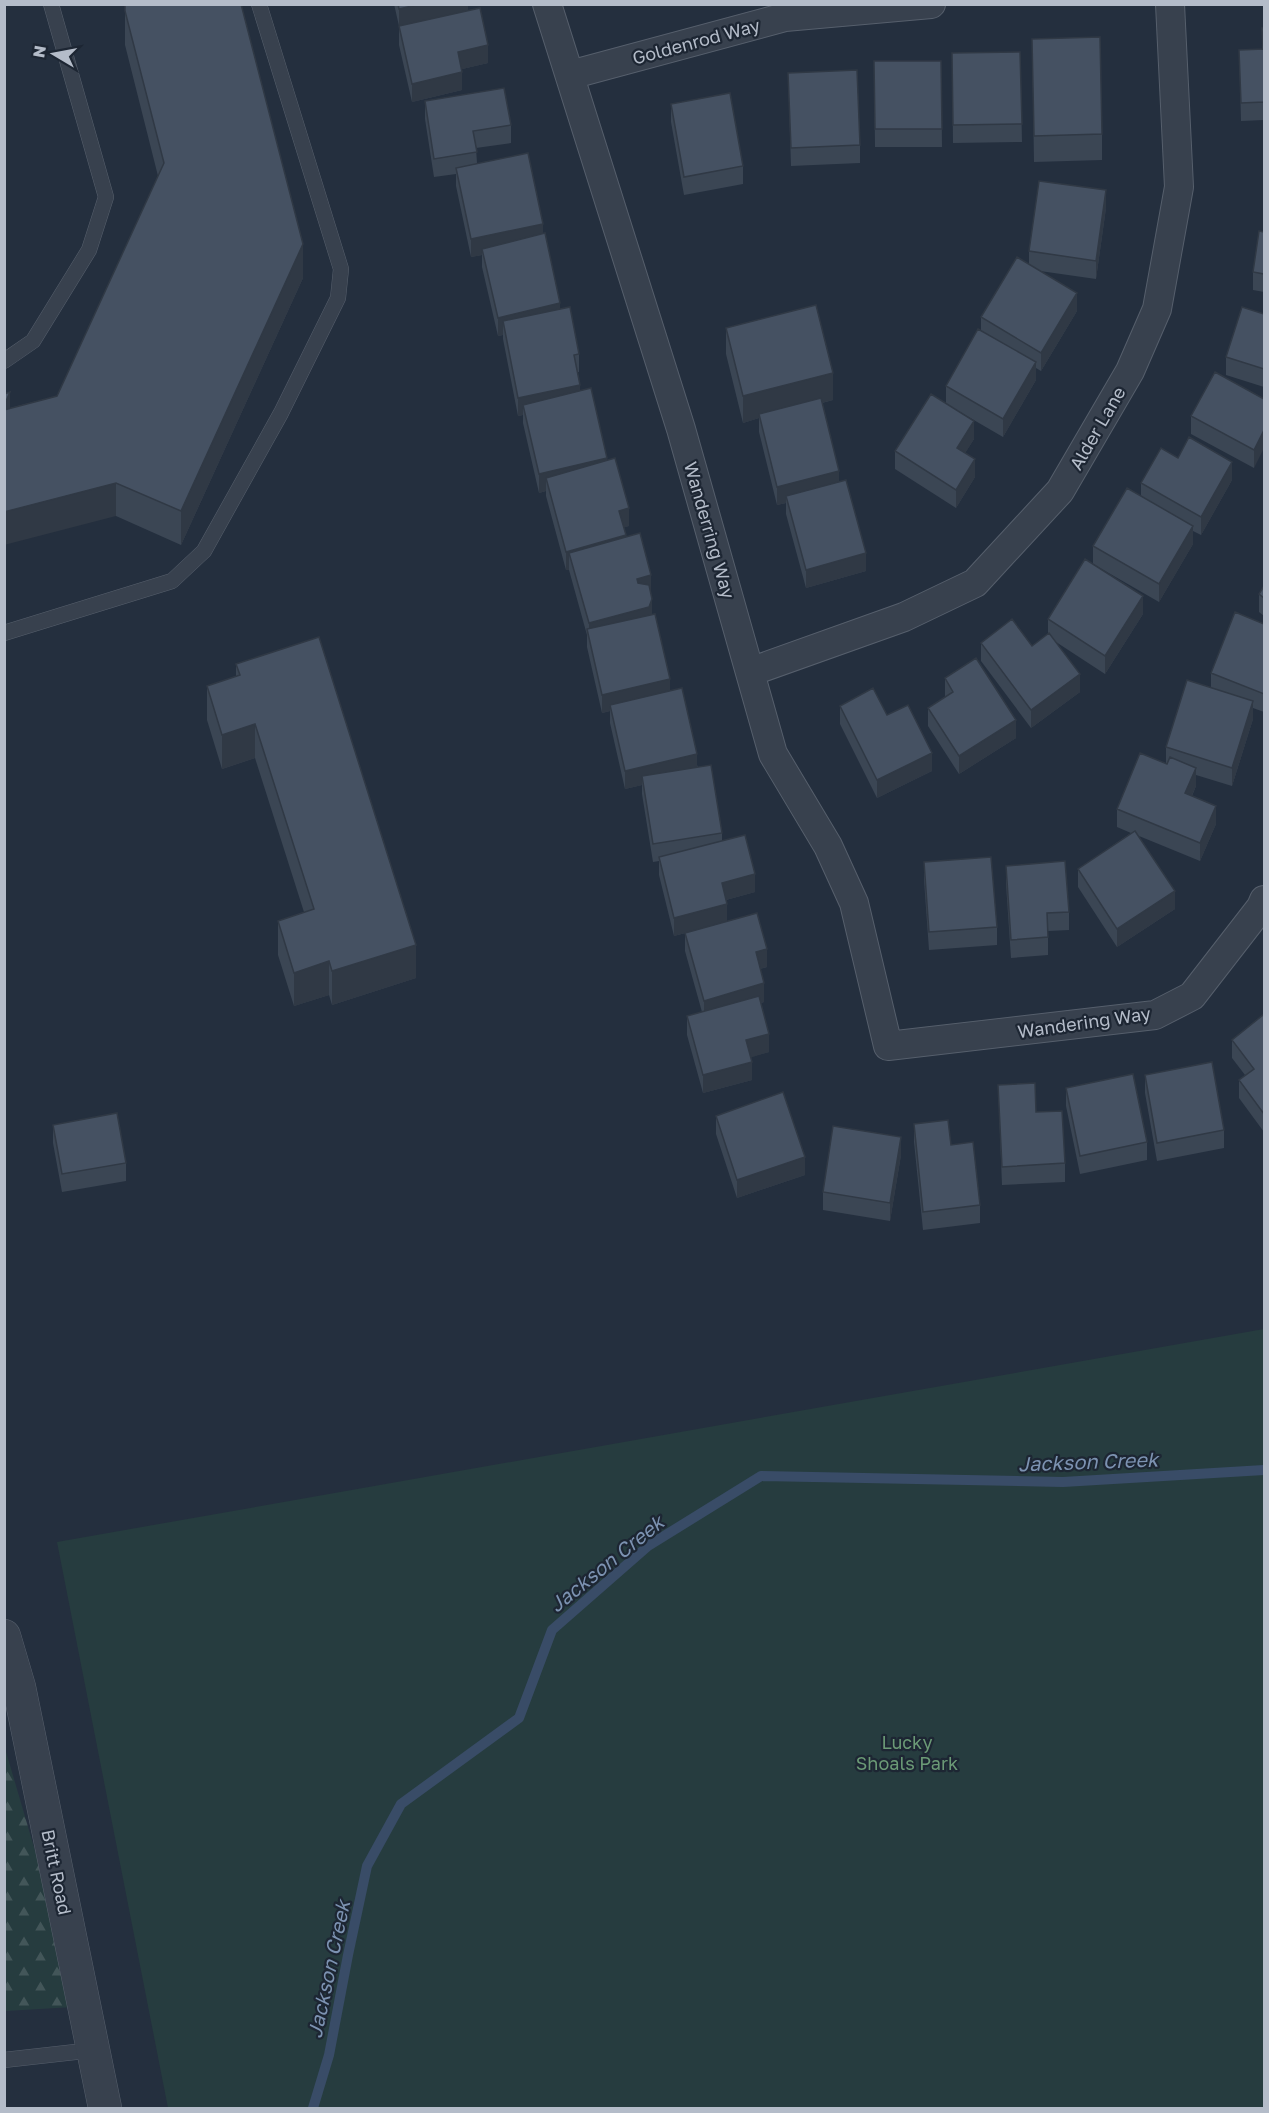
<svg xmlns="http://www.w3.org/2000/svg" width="1269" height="2113" font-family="'Golos Text',sans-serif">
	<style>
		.forest { fill: url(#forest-firs) }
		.park { fill: #263c3f }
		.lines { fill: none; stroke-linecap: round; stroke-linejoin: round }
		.stream { stroke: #394c67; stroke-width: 10 }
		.service-casing { stroke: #565f6c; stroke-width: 16 }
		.minor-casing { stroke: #565f6c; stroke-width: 30 }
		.tertiary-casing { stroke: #565f6c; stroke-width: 34 }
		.service { stroke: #38414e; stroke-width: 15 }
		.minor { stroke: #38414e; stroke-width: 28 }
		.tertiary { stroke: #38414e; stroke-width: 33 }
		.wall { fill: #3b4654 }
		.shaded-wall { fill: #303945 }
		.building { fill: #455162; stroke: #303945; stroke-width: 1.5 }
		.labels { text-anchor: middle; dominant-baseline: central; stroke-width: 4.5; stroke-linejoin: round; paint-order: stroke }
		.street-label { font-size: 18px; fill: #b4bcc9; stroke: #1d2633 }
		.park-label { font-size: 18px; fill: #6b9a76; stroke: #1d2633 }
		.water-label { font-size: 20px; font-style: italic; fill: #7c92b1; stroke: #1d2633 }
	</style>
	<defs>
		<pattern id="forest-firs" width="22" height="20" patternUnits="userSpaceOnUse" patternTransform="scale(1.5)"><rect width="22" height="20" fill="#263c3f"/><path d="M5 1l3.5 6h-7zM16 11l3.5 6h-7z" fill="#435659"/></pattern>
	</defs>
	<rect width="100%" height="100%" fill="#242f3e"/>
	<!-- forest -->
	<path class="forest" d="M 4,1745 L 60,1936 L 73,2007 L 5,2011 Z"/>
	<!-- park -->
	<path class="park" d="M 1264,1329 L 1264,2108 L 168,2108 L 57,1542 Z"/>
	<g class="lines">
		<!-- stream -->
		<path class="stream" d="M 313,2108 L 329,2055 L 348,1955 L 367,1866 L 401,1804 L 519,1718 L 552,1630 L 648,1546 L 761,1476 L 1063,1482 L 1264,1470"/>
		<!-- service casing -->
		<g class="service-casing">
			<path id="service" d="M 4,361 L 33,341 L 89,250 L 106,197 L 51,4
				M 4,633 L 172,581 L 204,551 L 281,413 L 338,298 L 341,269 L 259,4
				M 4,2060 L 93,2050"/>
		</g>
		<!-- minor casing -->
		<g class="minor-casing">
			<path id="minor" d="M 547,4 L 681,429 L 773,754 L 828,846 L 854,903 L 888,1046 L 1155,1015 L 1192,996 L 1261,907 L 1264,900
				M 570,75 L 785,17 L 931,4
				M 750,672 L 904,617 L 975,583 L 1060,491 L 1130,371 L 1157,309 L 1179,187 L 1170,4"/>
		</g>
		<!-- tertiary casing -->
		<g class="tertiary-casing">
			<path id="tertiary" d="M 4,1636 L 19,1687 L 105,2108"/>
		</g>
		<!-- service -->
		<use href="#service" class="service"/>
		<!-- minor -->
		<use href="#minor" class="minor"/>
		<!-- tertiary -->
		<use href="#tertiary" class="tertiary"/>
	</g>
	<!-- wall -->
	<path class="wall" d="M 394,4 L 468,4 L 468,11 L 488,63 L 462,69 L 462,90 L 412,102 L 399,45 L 399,26 Z
		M 125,11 L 303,278 L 181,545 L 116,516 L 10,408 L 57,396 L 158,176 L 125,45 Z
		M 1262,28 L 1264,28 L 1264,120 L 1241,121 L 1239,50 L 1262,49 Z
		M 1032,39 L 1102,134 L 1102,160 L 1034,162 Z
		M 1020,52 L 1022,142 L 953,143 L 952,53 Z
		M 874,61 L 941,61 L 942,147 L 875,147 Z
		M 788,73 L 860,145 L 860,163 L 791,166 Z
		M 425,101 L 511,125 L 511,143 L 476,148 L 477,163 L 543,234 L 560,309 L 579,354 L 579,372 L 577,372 L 580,391 L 607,460 L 629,526 L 624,527 L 626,537 L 650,593 L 652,614 L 670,691 L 722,833 L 722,841 L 755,892 L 726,900 L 727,921 L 767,967 L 760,969 L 764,1002 L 761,1003 L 769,1052 L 750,1057 L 752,1080 L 703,1093 L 687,1035 L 687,1016 L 702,1012 L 685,951 L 685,933 L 700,929 L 674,936 L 659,875 L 659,861 L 653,862 L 642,794 L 642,785 L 625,789 L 610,723 L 610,711 L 602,713 L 587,647 L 587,635 L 569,570 L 566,570 L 546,496 L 546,491 L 539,493 L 523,423 L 523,415 L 518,416 L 503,339 L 503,335 L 498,336 L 482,267 L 482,255 L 471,257 L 456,186 L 456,174 L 434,177 L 425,119 Z
		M 671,104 L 743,166 L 743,184 L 684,195 L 671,122 Z
		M 1106,208 L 1096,279 L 1040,271 L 1077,311 L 1041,371 L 1036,368 L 1036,380 L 1003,437 L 960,412 L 974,439 L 965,453 L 975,477 L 956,508 L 895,469 L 895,451 L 946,403 L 946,386 L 981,331 L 981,317 L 1029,265 L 1029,251 Z
		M 1264,232 L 1264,292 L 1253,290 L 1253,272 Z
		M 1264,314 L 1264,387 L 1226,375 L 1226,357 Z
		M 726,328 L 833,400 L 822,403 L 839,482 L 866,571 L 806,588 L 786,514 L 786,503 L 777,505 L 759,432 L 759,418 L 743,423 L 726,354 Z
		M 1264,399 L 1254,468 L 1191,434 L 1191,416 Z
		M 1178,458 L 1232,480 L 1201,535 L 1193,531 L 1193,544 L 1159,602 L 1093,564 L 1093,546 L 1141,496 L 1141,483 Z
		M 1264,586 L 1264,616 L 1259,612 L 1259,594 Z
		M 1143,614 L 1105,674 L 1056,642 L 1080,692 L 1031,728 L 981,661 L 981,643 L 1032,646 L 1048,634 L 1048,619 Z
		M 1264,624 L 1264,712 L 1253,708 L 1253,719 L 1232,786 L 1196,775 L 1196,786 L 1192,796 L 1216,824 L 1200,861 L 1139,836 L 1175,909 L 1117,947 L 1078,887 L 1078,869 L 1131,833 L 1117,827 L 1117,809 L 1166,764 L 1166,747 L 1211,688 L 1211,673 Z
		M 236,664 L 416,978 L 332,1005 L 329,995 L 294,1006 L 278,955 L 278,921 L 304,912 L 255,758 L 222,769 L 207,720 L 207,686 L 236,676 Z
		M 945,678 L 1016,738 L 959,774 L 928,726 L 928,708 L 945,697 Z
		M 840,706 L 887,715 L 932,771 L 877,798 L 840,724 Z
		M 924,862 L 997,927 L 997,945 L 929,950 L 924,880 Z
		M 1006,866 L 1069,912 L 1069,930 L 1048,931 L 1048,955 L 1011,958 L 1006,884 Z
		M 1264,1017 L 1264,1132 L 1239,1098 L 1239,1080 L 1245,1075 L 1232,1058 L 1232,1040 Z
		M 1145,1075 L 1224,1130 L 1224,1148 L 1157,1161 L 1145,1093 Z
		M 998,1085 L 1036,1112 L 1065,1163 L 1065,1182 L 1002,1185 Z
		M 1066,1088 L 1147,1142 L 1147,1160 L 1080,1174 L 1066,1106 Z
		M 716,1116 L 805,1175 L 737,1198 L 716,1134 Z
		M 914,1124 L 951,1145 L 980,1205 L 980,1223 L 923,1230 L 914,1142 Z
		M 53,1125 L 126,1163 L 126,1181 L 62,1192 L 53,1143 Z
		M 901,1155 L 890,1221 L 823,1210 L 823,1192 Z"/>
	<!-- shaded-wall -->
	<path class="shaded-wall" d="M 420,4 L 468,4 L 468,11 L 399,28 L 399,9 Z
		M 488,45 L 488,63 L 458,70 L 458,52 Z
		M 462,72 L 462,90 L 412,102 L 412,84 Z
		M 1106,190 L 1106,208 L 1096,279 L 1096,261 Z
		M 543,224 L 543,243 L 482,249 L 482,255 L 471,257 L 471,239 Z
		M 303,244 L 303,278 L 181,545 L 181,511 Z
		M 1077,293 L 1077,311 L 1041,371 L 1041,353 Z
		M 560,303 L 560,321 L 503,321 L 503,335 L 498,336 L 498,318 Z
		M 1036,362 L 1036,380 L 1003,437 L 1003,419 Z
		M 833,373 L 833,400 L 760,418 L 759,414 L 759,418 L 743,423 L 743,396 Z
		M 580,385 L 580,403 L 523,405 L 523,415 L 518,416 L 518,398 Z
		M 10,392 L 10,426 L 4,440 L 4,406 Z
		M 974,421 L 974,439 L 957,466 L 957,448 Z
		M 1264,430 L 1264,448 L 1254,468 L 1254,450 Z
		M 607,458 L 607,476 L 546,478 L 546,491 L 539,493 L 539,474 Z
		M 975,459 L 975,477 L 956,508 L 956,490 Z
		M 1232,462 L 1232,480 L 1201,535 L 1201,517 Z
		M 839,471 L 839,489 L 786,496 L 786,503 L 777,505 L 777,487 Z
		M 116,483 L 116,516 L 4,545 L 4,512 Z
		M 629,508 L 629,526 L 619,529 L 619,511 Z
		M 1193,526 L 1193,544 L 1159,602 L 1159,584 Z
		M 626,535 L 626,553 L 569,553 L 569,570 L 566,570 L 566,552 Z
		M 866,553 L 866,571 L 806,588 L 806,570 Z
		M 651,575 L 651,593 L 637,597 L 637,579 Z
		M 1143,596 L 1143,614 L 1105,674 L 1105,656 Z
		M 652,599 L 652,617 L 589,636 L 589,623 Z
		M 1080,674 L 1080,692 L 1031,728 L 1031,710 Z
		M 670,679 L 670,698 L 610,705 L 610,711 L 602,713 L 602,695 Z
		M 1253,701 L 1253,719 L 1232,786 L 1232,768 Z
		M 1016,720 L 1016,738 L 959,774 L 959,756 Z
		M 255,724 L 255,758 L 222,769 L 222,735 Z
		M 932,753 L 932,771 L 877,798 L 877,780 Z
		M 697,754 L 697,772 L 642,776 L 642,785 L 625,789 L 625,771 Z
		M 1196,768 L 1196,786 L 1185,811 L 1185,793 Z
		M 1216,806 L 1216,824 L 1200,861 L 1200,843 Z
		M 755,874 L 755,892 L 722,901 L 722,883 Z
		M 1175,891 L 1175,909 L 1117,947 L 1117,929 Z
		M 727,904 L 727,922 L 674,936 L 674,918 Z
		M 416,945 L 416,978 L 332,1005 L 332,971 Z
		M 767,949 L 767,967 L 756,970 L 756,952 Z
		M 329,961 L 329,995 L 294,1006 L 294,973 Z
		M 764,983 L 764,1002 L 704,1019 L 704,1001 Z
		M 769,1034 L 769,1052 L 746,1059 L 746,1040 Z
		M 752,1062 L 752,1080 L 703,1093 L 703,1075 Z
		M 901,1137 L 901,1155 L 890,1221 L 890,1203 Z
		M 805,1157 L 805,1175 L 737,1198 L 737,1180 Z"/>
	<!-- building -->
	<path class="building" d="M 125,4 L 241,4 L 303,244 L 181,511 L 116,483 L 4,512 L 4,410 L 57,396 L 164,163 L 125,11 Z
		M 398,4 L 420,4 L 399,9 Z
		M 480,8 L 488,45 L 458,52 L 462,72 L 412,84 L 399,26 Z
		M 1262,28 L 1264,28 L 1264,102 L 1241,103 L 1239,50 L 1263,49 Z
		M 1100,37 L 1102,134 L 1034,136 L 1032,39 Z
		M 1020,52 L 1022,124 L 953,125 L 952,53 Z
		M 874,61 L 941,61 L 942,129 L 875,129 Z
		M 857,70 L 860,145 L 791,148 L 788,73 Z
		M 504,88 L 511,125 L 473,131 L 477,152 L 434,159 L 425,101 Z
		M 730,93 L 743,166 L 684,177 L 671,104 Z
		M 528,153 L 543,224 L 471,239 L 456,168 Z
		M 1039,181 L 1106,190 L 1096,261 L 1029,251 Z
		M 1259,231 L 1264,232 L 1264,274 L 1253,272 Z
		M 545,233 L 560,303 L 498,318 L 482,249 Z
		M 1017,257 L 1077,293 L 1041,353 L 981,317 Z
		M 816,305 L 833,373 L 743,396 L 726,328 Z
		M 570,307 L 579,354 L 574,355 L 580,385 L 518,398 L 503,321 Z
		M 1242,307 L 1264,314 L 1264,369 L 1226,357 Z
		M 978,329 L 1036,362 L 1003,419 L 946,386 Z
		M 1215,372 L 1264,399 L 1264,430 L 1254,450 L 1191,416 Z
		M 591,388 L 607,458 L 539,474 L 523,405 Z
		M 10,392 L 4,406 L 4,394 Z
		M 931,394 L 974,421 L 957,448 L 975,459 L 956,490 L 895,451 Z
		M 821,398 L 839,471 L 777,487 L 759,414 Z
		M 1189,437 L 1232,462 L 1201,517 L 1141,483 L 1161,448 L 1178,458 Z
		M 615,458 L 629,508 L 619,511 L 626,535 L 566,552 L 546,478 Z
		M 846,480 L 866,553 L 806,570 L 786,496 Z
		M 1127,488 L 1193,526 L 1159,584 L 1093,546 Z
		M 640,533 L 651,575 L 637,579 L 638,583 L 649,585 L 652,599 L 649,607 L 589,623 L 569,553 Z
		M 1085,559 L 1143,596 L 1105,656 L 1048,619 Z
		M 1264,586 L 1264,598 L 1259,594 Z
		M 1235,612 L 1264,624 L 1264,694 L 1211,673 Z
		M 655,614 L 670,679 L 602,695 L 587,629 Z
		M 1012,619 L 1032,646 L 1049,633 L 1080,674 L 1031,710 L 981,643 Z
		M 319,637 L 416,945 L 332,971 L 329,961 L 294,973 L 278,921 L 314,909 L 255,724 L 222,735 L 207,686 L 240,675 L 236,664 Z
		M 976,658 L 1016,720 L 959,756 L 928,708 L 953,692 L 945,678 Z
		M 1187,680 L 1253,701 L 1232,768 L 1166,747 Z
		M 682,688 L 697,754 L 625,771 L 610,705 Z
		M 873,688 L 887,715 L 908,705 L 932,753 L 877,780 L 840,706 Z
		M 1140,753 L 1167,764 L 1170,757 L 1196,768 L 1185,793 L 1216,806 L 1200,843 L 1117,809 Z
		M 711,765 L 722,833 L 653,844 L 642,776 Z
		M 1135,831 L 1175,891 L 1117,929 L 1078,869 Z
		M 745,835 L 755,874 L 722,883 L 727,904 L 674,918 L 659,857 Z
		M 991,857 L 997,927 L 929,932 L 924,862 Z
		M 1065,861 L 1069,912 L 1047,913 L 1048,937 L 1011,940 L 1006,866 Z
		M 757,913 L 767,949 L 756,952 L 764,983 L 704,1001 L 685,933 Z
		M 759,996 L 769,1034 L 746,1040 L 752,1062 L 703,1075 L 687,1016 Z
		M 1263,1015 L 1264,1017 L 1264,1114 L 1239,1080 L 1254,1069 L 1232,1040 Z
		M 1212,1062 L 1224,1130 L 1157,1143 L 1145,1075 Z
		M 1133,1074 L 1147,1142 L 1080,1156 L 1066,1088 Z
		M 1035,1083 L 1036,1112 L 1062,1111 L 1065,1163 L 1002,1167 L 998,1085 Z
		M 783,1092 L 805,1157 L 737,1180 L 716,1116 Z
		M 117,1113 L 126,1163 L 62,1174 L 53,1125 Z
		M 948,1120 L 951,1145 L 973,1142 L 980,1205 L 923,1212 L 914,1124 Z
		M 833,1126 L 901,1137 L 890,1203 L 823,1192 Z"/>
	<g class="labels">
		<!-- street labels -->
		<g class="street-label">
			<text transform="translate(696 41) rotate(-15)">Goldenrod Way</text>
			<text transform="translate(1097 428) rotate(-60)">Alder Lane</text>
			<text transform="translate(710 530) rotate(74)">Wanderring Way</text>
			<text transform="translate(1084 1022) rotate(-8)">Wandering Way</text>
			<text transform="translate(57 1872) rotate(78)">Britt Road</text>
		</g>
		<!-- park labels -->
		<g class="park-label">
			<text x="907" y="1742">Lucky<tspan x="907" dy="21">Shoals Park</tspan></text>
		</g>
		<!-- water labels -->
		<g class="water-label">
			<text transform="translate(1088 1461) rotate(-2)">Jackson Creek</text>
			<text transform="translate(606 1563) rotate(-39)">Jackson Creek</text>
			<text transform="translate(328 1969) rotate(-78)">Jackson Creek</text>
		</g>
	</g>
	<!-- border -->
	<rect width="1269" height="2113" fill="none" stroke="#b4bcc9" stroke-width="12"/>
	<!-- north arrow -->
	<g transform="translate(54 54) rotate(280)" stroke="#1d2633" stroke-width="4.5" paint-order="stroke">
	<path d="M0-4.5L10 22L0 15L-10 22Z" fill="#b4bcc9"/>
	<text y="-9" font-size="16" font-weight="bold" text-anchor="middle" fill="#b4bcc9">N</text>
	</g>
</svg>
